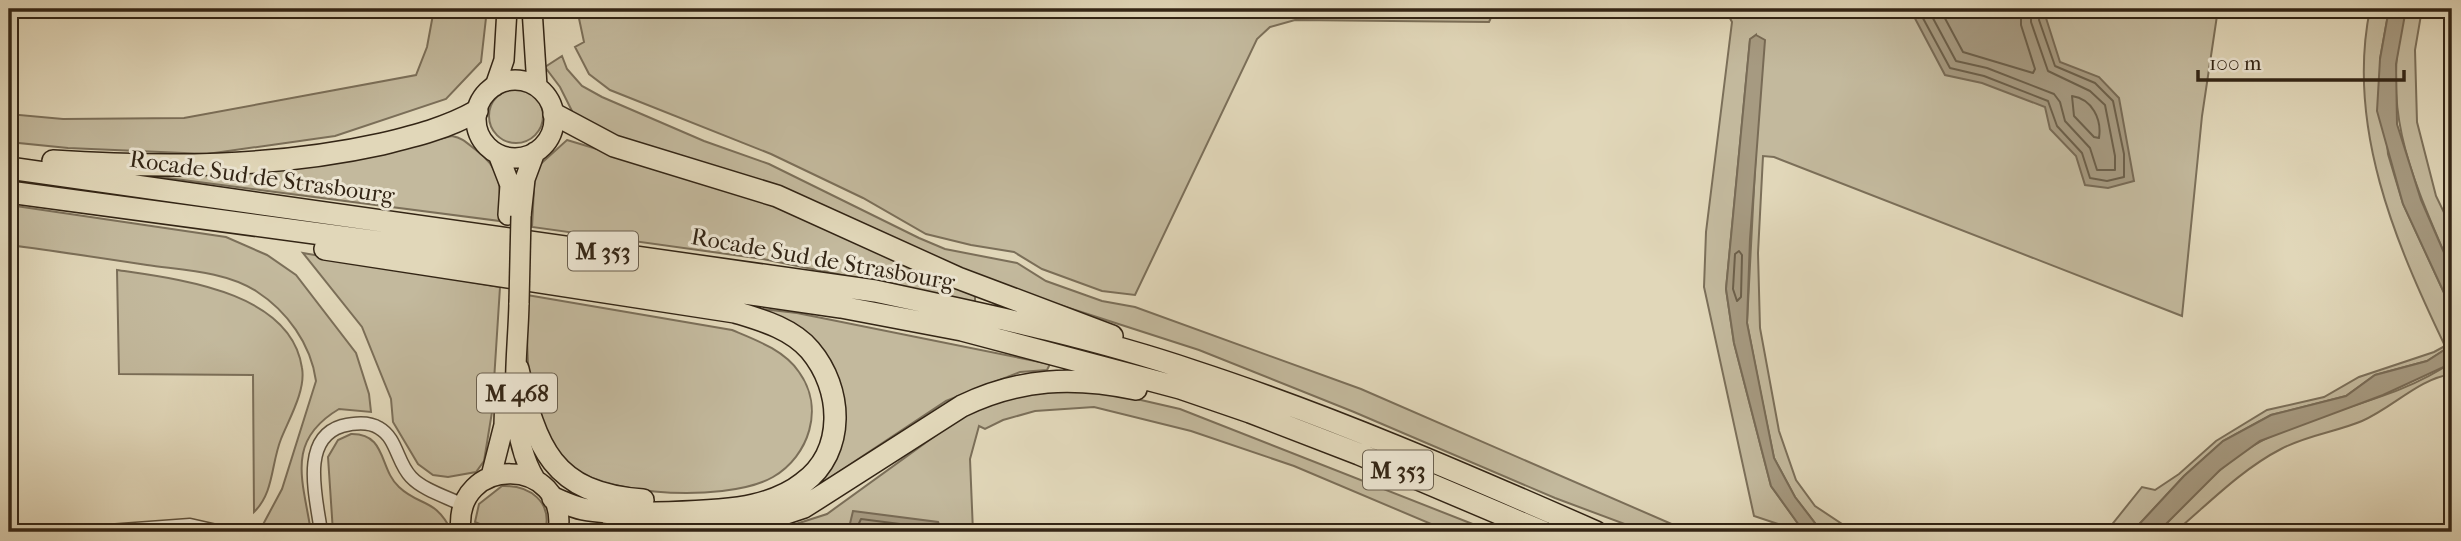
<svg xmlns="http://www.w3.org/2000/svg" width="2461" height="541" font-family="'IM FELL French Canon',serif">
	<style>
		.green { fill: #c3b99d; stroke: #7b6f59; stroke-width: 2 }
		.water { fill: #a69a81; stroke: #786b56; stroke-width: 2 }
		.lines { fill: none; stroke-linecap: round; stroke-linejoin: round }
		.shore { stroke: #6c604b; stroke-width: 2 }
		.street-casing { stroke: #5e523e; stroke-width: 15 }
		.primary-casing { stroke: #332515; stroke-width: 22 }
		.highway-casing { stroke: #332515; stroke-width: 24 }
		.street { stroke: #ece5d2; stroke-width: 12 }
		.primary { stroke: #e1d7b9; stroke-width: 19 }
		.highway { stroke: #e1d7b9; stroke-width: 21 }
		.primary-bridge-casing { stroke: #332515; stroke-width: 22; stroke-linecap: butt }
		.primary-bridge { stroke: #e1d7b9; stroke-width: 19 }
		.labels { text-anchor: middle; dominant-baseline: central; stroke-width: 6; stroke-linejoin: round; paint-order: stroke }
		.shield { fill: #ece5d2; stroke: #6a5f4e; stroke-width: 2 }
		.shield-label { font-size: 23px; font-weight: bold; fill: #332515 }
		.street-label { font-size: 24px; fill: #332515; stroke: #ece5d2 }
	</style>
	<rect width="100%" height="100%" fill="#e1d7b9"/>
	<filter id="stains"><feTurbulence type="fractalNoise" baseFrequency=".00286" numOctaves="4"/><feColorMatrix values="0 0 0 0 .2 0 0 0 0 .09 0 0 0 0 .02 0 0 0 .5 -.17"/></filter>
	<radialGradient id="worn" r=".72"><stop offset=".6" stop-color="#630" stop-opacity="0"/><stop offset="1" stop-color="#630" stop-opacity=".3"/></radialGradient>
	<!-- green -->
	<path class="green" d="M 434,9 L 487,9 L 481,62 L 446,99 L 335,136 L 207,154 L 68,148 L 9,142 L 9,114 L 63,119 L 184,118 L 416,75 L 427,47 Z
		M 577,9 L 1495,9 L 1489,22 L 1295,20 L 1270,27 L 1257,39 L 1135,295 L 1102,291 L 1042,269 L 1014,252 L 971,245 L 926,234 L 863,198 L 771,154 L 610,90 L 589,74 L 575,47 L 584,42 Z
		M 1725,9 L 2218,9 L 2202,116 L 2182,316 L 1774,157 L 1763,156 L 1758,253 L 1760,328 L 1779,431 L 1796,480 L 1815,506 L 1854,532 L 1826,532 L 1818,527 L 1795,497 L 1774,458 L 1761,395 L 1747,323 L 1756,149 L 1756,35 L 1750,40 L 1726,289 L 1734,343 L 1771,486 L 1804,532 L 1777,532 L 1778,524 L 1754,516 L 1704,287 L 1706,232 L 1732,22 Z
		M 2370,9 L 2389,9 L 2380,59 L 2388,154 L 2403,204 L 2452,310 L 2452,345 L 2427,361 L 2375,375 L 2346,396 L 2271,415 L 2223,441 L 2184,476 L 2132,532 L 2106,532 L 2142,487 L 2155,490 L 2179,474 L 2216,441 L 2267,410 L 2324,397 L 2359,377 L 2434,352 L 2445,346 C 2395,242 2346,126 2370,9 Z
		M 2406,9 L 2422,9 L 2415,50 L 2417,122 L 2436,196 L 2452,229 L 2452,271 C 2414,182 2377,108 2406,9 Z
		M 562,56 L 567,69 L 582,86 L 602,97 L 704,141 L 769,164 L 919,238 L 945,249 L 1017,263 L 1046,281 L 1102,301 L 1135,307 L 1361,389 L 1690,532 L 1646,532 L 1555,498 L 1354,412 L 1199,350 L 1038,298 L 627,141 L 574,115 L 560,87 L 545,67 Z
		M489 116a27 27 0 1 1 54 0a27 27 0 1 1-54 0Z
		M 452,136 C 463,138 467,143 476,150 C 504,171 500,189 500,221 L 137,174 L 430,141 Z
		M 567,140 L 740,192 L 815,222 L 975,296 L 975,302 L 763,259 L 532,227 L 535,169 Z
		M 9,205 L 226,237 L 267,255 L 296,275 L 356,353 L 369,394 L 371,412 L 339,409 C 285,441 303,480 311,532 L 259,532 L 282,489 L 316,381 C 311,344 287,311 256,291 C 225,271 181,270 147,265 C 101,258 55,251 9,245 Z
		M 303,253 L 500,287 L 492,412 L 484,461 L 476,472 L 448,477 L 433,475 L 418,464 L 393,422 L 391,399 L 362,327 Z
		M 117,270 C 177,279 291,291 302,368 C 306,390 289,419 281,439 C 271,464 274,493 254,512 L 253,375 L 119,374 Z
		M 527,295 L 732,330 C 756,340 784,350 799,372 C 825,408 809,456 773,477 C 726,504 578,499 549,446 C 524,399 527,346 527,295 Z
		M 761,309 L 797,313 L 1050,364 L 1047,370 L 1020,372 L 946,401 L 813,489 L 810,485 L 843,409 L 780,318 Z
		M 2452,362 L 2452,374 C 2418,379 2394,407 2362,421 C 2336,432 2307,435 2281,449 C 2242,469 2208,504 2175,532 L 2158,532 C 2190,500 2222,461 2263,440 C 2323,409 2396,401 2452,362 Z
		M 1093,389 L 1180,409 L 1493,532 L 1450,532 L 1294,466 L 1191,431 L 1094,407 L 1035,411 L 1003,420 L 985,429 L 979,426 L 970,459 L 973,532 L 771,532 L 827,514 L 964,415 L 1015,394 Z
		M 351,434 C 387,433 379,469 399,487 C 420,507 435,497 452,532 L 333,532 L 328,457 L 338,440 Z
		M 502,486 C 530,485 553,502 545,532 L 498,532 L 475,522 L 479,504 Z"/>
	<!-- water -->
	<path class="water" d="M 1910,9 L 2047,9 L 2046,18 L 2060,62 L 2099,77 L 2119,98 L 2134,181 L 2108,188 L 2085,185 L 2076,156 L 2050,129 L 2045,107 L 1982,83 L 1945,75 Z
		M 2389,9 L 2406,9 L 2396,64 L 2397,124 L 2421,200 L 2452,271 L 2452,310 L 2403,204 L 2377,111 L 2380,59 Z
		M 1756,35 L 1765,40 L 1750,239 L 1747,323 L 1774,458 L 1795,497 L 1818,527 L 1826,532 L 1804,532 L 1771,486 L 1734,343 L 1726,289 L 1750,39 Z
		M 2452,345 L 2452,362 L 2448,365 L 2383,395 L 2260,441 L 2220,470 L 2158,532 L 2132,532 L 2184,476 L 2223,441 L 2271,415 L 2346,396 L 2375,375 L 2427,361 Z
		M 853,511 L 938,522 L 942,532 L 848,532 Z"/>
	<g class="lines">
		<!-- shore -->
		<path class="shore" d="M 1918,9 L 1950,68 L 1984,76 L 2048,101 L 2057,126 L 2082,153 L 2090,178 L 2107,181 L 2124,177 L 2124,154 L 2113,101 L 2095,83 L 2055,66 L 2039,20 L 2040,9
			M 1928,9 L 1956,61 L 1987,68 L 2054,94 L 2060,102 L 2065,121 L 2090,148 L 2097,170 L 2115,170 L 2115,156 L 2105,105 L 2090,91 L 2048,71 L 2031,22 L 2031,9
			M 1940,9 L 1963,52 L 2033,73 L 2035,69 L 2021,25 L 2021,9
			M 2072,96 C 2092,99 2102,119 2099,138 L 2094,137 L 2074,116 Z
			M 1739,251 L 1742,255 L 1741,297 L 1737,301 L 1733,289 L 1735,254 Z
			M 855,532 L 861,519 L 931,528 L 934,532"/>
		<!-- street casing -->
		<g class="street-casing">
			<path id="street" d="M 95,532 L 190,525 L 221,532
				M 321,532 C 317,500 299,439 342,426 C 354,423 368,421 379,428 C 397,438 397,463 411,477 C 423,490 447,497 463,505"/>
		</g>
		<!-- primary casing -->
		<g class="primary-casing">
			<path id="primary" d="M 532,9 L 537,86
				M476 119a39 39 0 1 1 78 0a39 39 0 1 1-78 0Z
				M 495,86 L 504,60 L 507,9
				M 498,154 L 510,185 L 508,215
				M 521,216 L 525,179 L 535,152
				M 519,303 C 518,359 505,429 535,479
				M 491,476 L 504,425 L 505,395
				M 461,532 C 452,453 570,456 558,532"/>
		</g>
		<!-- highway casing -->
		<g class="highway-casing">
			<path id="highway" d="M 554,114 L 614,146 L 777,196 L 958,278 L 1112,336
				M 53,161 C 163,168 273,168 382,144 C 415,136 447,128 477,111
				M 9,168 L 875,291 C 982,314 1090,336 1193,371 C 1331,416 1464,474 1596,532
				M 9,192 L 499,258 L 841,307 L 962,330 L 1180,388 L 1250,412 L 1359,454 L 1543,532
				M 325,249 L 735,312 C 761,320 791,328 810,350 C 843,389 846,451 803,483 C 789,494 771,501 754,505 C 720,513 618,516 583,509 C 573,507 563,502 553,498
				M 518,369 C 536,447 552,494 643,500
				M 608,532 L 762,521 L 804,507 L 962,406 C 1020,378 1073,376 1136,389"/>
		</g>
		<!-- street -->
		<use href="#street" class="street"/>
		<!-- primary -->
		<use href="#primary" class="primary"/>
		<!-- highway -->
		<use href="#highway" class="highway"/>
		<!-- primary-bridge casing -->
		<g class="primary-bridge-casing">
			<path id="primary-bridge" d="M 519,303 L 521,216"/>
		</g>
		<!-- primary-bridge -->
		<use href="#primary-bridge" class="primary-bridge"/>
	</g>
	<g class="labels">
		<!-- shield labels -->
		<g class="shield">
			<rect x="568" y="231.5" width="70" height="39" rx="5"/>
			<rect x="477" y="373.5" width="80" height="39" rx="5"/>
			<rect x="1363" y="450.5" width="70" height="39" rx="5"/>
		</g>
		<g class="shield-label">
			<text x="603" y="251">M 353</text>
			<text x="517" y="393">M 468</text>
			<text x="1398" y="470">M 353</text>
		</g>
		<!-- street labels -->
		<g class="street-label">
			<text transform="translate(262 177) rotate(8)">Rocade Sud de Strasbourg</text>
			<text transform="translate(823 259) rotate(10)">Rocade Sud de Strasbourg</text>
		</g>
	</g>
	<!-- margin -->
	<rect width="2461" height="541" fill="none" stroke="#e1d7b9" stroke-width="35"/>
	<rect x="10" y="10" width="2440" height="520" fill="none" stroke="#332515" stroke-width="3.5"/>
	<rect x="18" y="18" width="2426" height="506" fill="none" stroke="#332515" stroke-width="2"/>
	<!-- scale -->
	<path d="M2198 70v10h206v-10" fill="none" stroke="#332515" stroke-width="3.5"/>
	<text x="2209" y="70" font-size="21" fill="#332515" stroke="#ece5d2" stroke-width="5" paint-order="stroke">100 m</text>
	<rect width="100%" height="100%" filter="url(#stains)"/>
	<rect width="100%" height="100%" fill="url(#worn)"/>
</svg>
